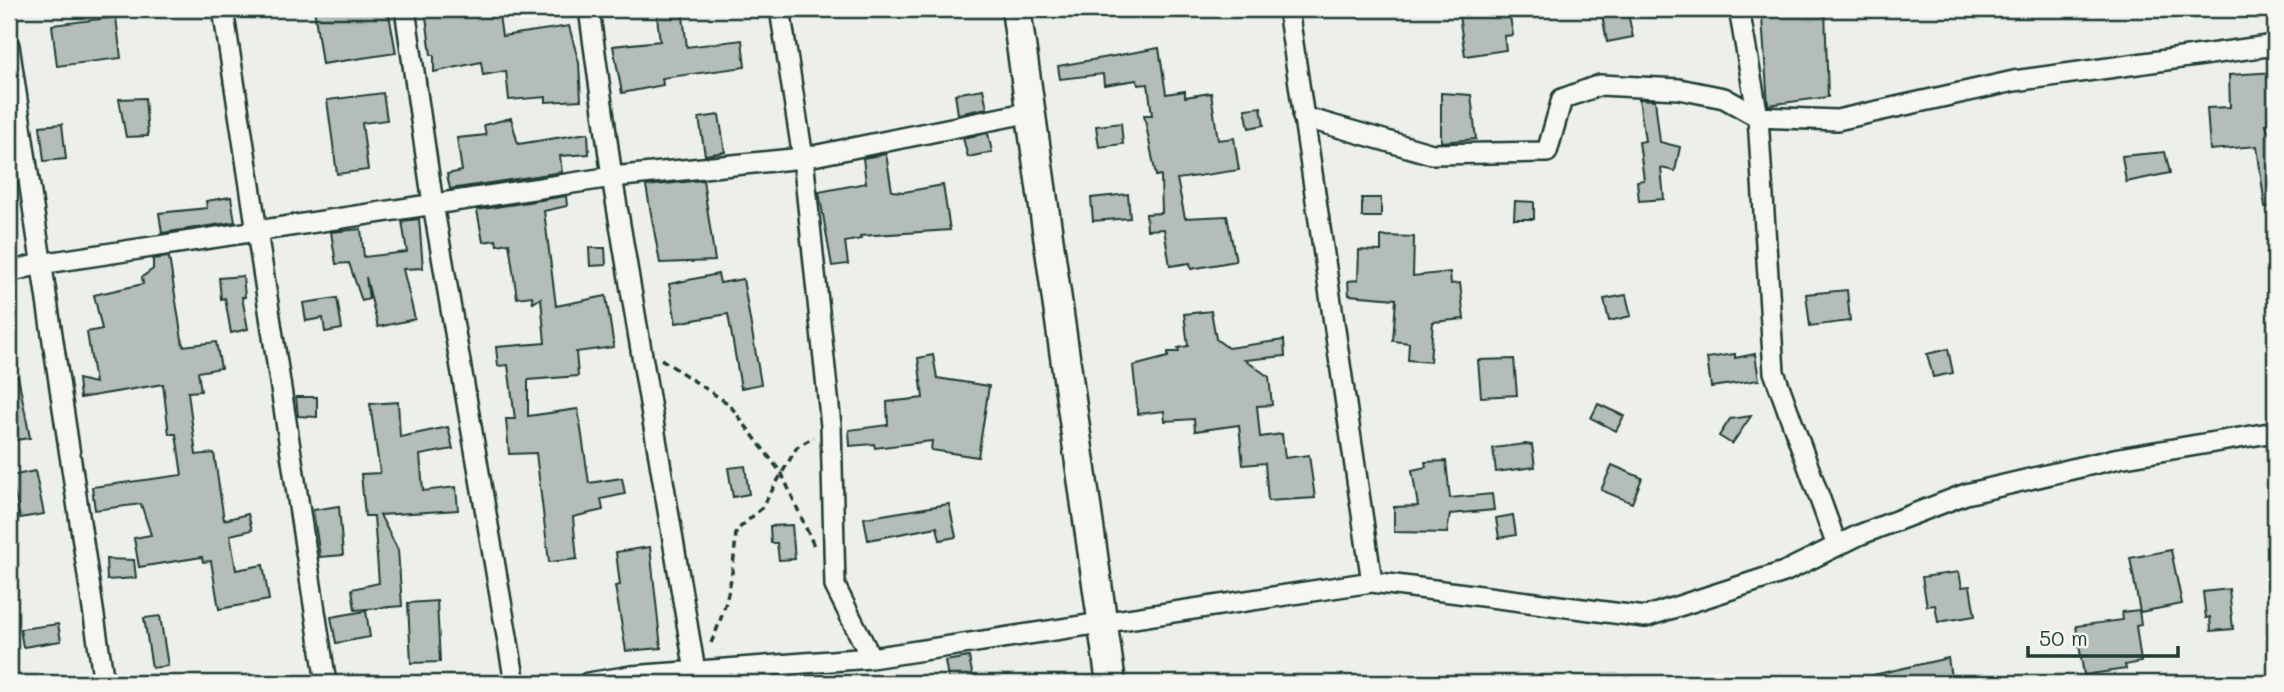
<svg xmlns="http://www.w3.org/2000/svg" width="2284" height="692" font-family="Mali,sans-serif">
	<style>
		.building { fill: #b4bdb8; stroke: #1f3d34; stroke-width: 2 }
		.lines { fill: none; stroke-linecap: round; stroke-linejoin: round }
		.street-casing { stroke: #1f3d34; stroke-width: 24 }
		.secondary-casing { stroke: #1f3d34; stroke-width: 33 }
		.path { stroke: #1f3d34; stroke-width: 3.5; stroke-dasharray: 7 5; stroke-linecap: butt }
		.street { stroke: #f6f6f2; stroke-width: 19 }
		.secondary { stroke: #f6f6f2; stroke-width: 28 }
	</style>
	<rect width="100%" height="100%" fill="#edefea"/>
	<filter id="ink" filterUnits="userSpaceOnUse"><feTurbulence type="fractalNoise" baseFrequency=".0143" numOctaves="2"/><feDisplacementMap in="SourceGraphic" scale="14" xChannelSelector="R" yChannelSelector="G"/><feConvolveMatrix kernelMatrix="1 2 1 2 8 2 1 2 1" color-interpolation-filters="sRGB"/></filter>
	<g filter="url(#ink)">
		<!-- building -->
		<path class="building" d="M 314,9 L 388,9 L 396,53 L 322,64 Z
			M 425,9 L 498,9 L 502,36 L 569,26 L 579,63 L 581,100 L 546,102 L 546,97 L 509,100 L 506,71 L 483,75 L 481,62 L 434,72 L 434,55 L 431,55 Z
			M 656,9 L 682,9 L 687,47 L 742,40 L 745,67 L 662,78 L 663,85 L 622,93 L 613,46 L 660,41 Z
			M 1458,9 L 1502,9 L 1503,18 L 1510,17 L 1513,35 L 1504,36 L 1506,50 L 1465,56 Z
			M 1601,9 L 1627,9 L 1633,37 L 1607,42 Z
			M 1794,9 L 1825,9 L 1828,97 L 1768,105 L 1762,18 Z
			M 116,17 L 121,58 L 57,66 L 52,25 Z
			M 1159,48 L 1166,94 L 1185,91 L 1185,97 L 1211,93 L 1218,140 L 1234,138 L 1239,170 L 1177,179 L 1185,218 L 1227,216 L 1236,261 L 1191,269 L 1190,263 L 1170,266 L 1164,229 L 1147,230 L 1146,214 L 1162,213 L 1161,175 L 1156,176 L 1144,115 L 1152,115 L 1148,84 L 1138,85 L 1137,80 L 1104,85 L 1103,74 L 1060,79 L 1058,66 Z
			M 2275,72 L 2275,124 L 2265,124 L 2275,144 L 2275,206 L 2265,207 L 2257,146 L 2210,150 L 2207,108 L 2230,107 L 2229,75 Z
			M 983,89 L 987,108 L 958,114 L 955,94 Z
			M 383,93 L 387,120 L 362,123 L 368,170 L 337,174 L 327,100 Z
			M 1441,93 L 1471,95 L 1476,139 L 1441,142 Z
			M 145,98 L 148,136 L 126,137 L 119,99 Z
			M 1639,99 L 1655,100 L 1660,142 L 1680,147 L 1675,171 L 1661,168 L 1664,199 L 1639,201 L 1637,181 L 1644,180 L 1639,142 L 1645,141 Z
			M 1261,107 L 1264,125 L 1249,128 L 1245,109 Z
			M 719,115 L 725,152 L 705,155 L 699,118 Z
			M 511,118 L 518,144 L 588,133 L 589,154 L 560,156 L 562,172 L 450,189 L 447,174 L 462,171 L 457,138 L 486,135 L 484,125 Z
			M 1121,123 L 1123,144 L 1099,147 L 1096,126 Z
			M 62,124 L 66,159 L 44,161 L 40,126 Z
			M 988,133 L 992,152 L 968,157 L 963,138 Z
			M 2165,152 L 2170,173 L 2126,182 L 2122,156 Z
			M 886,154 L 892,191 L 904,192 L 943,185 L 950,230 L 860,236 L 861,239 L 845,242 L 848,264 L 832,266 L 819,192 L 866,183 L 863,158 Z
			M 703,180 L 715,261 L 660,263 L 646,186 Z
			M 1128,194 L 1130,218 L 1093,221 L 1091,198 Z
			M 566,196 L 567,206 L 544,211 L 556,306 L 606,296 L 614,347 L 576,352 L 578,376 L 528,380 L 528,416 L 578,409 L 589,483 L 622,478 L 625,494 L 601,499 L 603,510 L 573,517 L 577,559 L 549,562 L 536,453 L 509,454 L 506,419 L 515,419 L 508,365 L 498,366 L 496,347 L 545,343 L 541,298 L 533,303 L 532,296 L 517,298 L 509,243 L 497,245 L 496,240 L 483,242 L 477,210 Z
			M 231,197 L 235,222 L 162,233 L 159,213 L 207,208 L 206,201 Z
			M 1362,198 L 1381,198 L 1381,217 L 1362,217 Z
			M 1515,201 L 1534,202 L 1534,219 L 1514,219 Z
			M 419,219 L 423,268 L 403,269 L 415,319 L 378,327 L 366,277 L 369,299 L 362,301 L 349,263 L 336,264 L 331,232 L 361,229 L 364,257 L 407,252 L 402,221 Z
			M 1381,236 L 1414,237 L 1413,276 L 1450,272 L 1451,284 L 1460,283 L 1464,319 L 1433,322 L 1430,362 L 1408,360 L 1409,343 L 1393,341 L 1396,299 L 1349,295 L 1348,281 L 1358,280 L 1359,250 L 1381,251 Z
			M 589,248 L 605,248 L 606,265 L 590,266 Z
			M 169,257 L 183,346 L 216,342 L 221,368 L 198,372 L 201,391 L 188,392 L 196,455 L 214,453 L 224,520 L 248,514 L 252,530 L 230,535 L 236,570 L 263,565 L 269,600 L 219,609 L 211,561 L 203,562 L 202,557 L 139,567 L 134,538 L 151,535 L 141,504 L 95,510 L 92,487 L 182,475 L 176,434 L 169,434 L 163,384 L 80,398 L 78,379 L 95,383 L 87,332 L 102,329 L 94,295 L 143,284 L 142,277 L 153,269 L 153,259 Z
			M 718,274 L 720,283 L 743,279 L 761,384 L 741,388 L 728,314 L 676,323 L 669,284 Z
			M 243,276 L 245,297 L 242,297 L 248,329 L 231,333 L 225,298 L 221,299 L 219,278 Z
			M 1847,290 L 1850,321 L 1810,326 L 1806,294 Z
			M 1626,295 L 1631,316 L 1609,321 L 1604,299 Z
			M 337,298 L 342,329 L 325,332 L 323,318 L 306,321 L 303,303 Z
			M 1211,311 L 1216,339 L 1228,348 L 1284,340 L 1285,356 L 1245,360 L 1269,377 L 1272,405 L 1257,406 L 1260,437 L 1282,434 L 1285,458 L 1309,455 L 1315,498 L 1268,501 L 1265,463 L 1243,465 L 1239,425 L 1195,431 L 1194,419 L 1165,421 L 1164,411 L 1138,414 L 1133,366 L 1168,357 L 1168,352 L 1179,352 L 1178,348 L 1188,346 L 1184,314 Z
			M 1948,349 L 1953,373 L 1933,377 L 1927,354 Z
			M 1735,354 L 1735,358 L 1755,354 L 1759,380 L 1711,387 L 1707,358 Z
			M 933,355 L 937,378 L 989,386 L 978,457 L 931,450 L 932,441 L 875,448 L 874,444 L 850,446 L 849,430 L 888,425 L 887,402 L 923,398 L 918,358 Z
			M 1514,359 L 1517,395 L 1481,397 L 1478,360 Z
			M 18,376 L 30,438 L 9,441 L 9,377 Z
			M 296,397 L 317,397 L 317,417 L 298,416 Z
			M 398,402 L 400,437 L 448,427 L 453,449 L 420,455 L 423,491 L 456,487 L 458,510 L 380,515 L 398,550 L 402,606 L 355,610 L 352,589 L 379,583 L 374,516 L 365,516 L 361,474 L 380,473 L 370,404 Z
			M 1598,404 L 1624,416 L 1616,431 L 1591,418 Z
			M 1751,416 L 1732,444 L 1719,436 L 1730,419 Z
			M 1525,444 L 1532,445 L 1535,467 L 1496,472 L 1493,448 Z
			M 1446,461 L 1450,498 L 1492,494 L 1494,510 L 1450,514 L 1447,533 L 1394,532 L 1394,507 L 1418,506 L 1412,470 L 1426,467 L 1425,462 Z
			M 1612,465 L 1642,478 L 1632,503 L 1601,490 Z
			M 745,466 L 749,494 L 733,497 L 728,468 Z
			M 35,471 L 44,514 L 20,518 L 11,476 Z
			M 949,504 L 956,537 L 940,540 L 937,527 L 868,540 L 864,518 Z
			M 339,506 L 343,555 L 320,557 L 313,510 Z
			M 1513,515 L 1516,535 L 1499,538 L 1496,518 Z
			M 792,525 L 795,559 L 779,560 L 777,543 L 771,543 L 770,526 Z
			M 650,547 L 661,648 L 626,651 L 615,586 L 620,585 L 616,552 Z
			M 2171,550 L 2182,604 L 2140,612 L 2130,558 Z
			M 106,559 L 134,560 L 136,578 L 107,580 Z
			M 1959,572 L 1962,587 L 1970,586 L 1975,616 L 1938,622 L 1935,605 L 1927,606 L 1922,577 Z
			M 2229,589 L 2233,629 L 2211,631 L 2210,617 L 2206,618 L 2203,592 Z
			M 437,601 L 440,662 L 411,663 L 408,603 Z
			M 2139,610 L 2141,625 L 2136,626 L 2141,662 L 2125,665 L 2126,669 L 2084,675 L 2076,626 L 2123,620 L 2122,612 Z
			M 366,611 L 370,637 L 336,643 L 331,617 Z
			M 160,616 L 168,666 L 152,668 L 144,618 Z
			M 58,624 L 61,641 L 23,647 L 20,629 Z
			M 969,657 L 974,683 L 949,683 L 945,661 Z
			M 1948,658 L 1952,683 L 1874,683 L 1873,675 Z"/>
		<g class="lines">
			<!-- street casing -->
			<g class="street-casing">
				<path id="street" d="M 223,9 L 326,683
					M 405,9 L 433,204 L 515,683
					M 589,9 L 612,177 L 697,683
					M 780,9 L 803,158 L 831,426 L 835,586 L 871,658
					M 1288,9 L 1372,582
					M 1739,9 L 1758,117 L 1774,372 L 1837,546
					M 9,46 L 104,683
					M 1303,117 L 1432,154 L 1547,152 L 1562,99 L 1600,85 L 1679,89 L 1724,98 L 1758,117 L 1837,120 L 2014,81 L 2275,45
					M 9,272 L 40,264 L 612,177 L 803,158 L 1031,112
					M 588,683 L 631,676 L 871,658 L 1372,582 L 1645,617 L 1784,572 L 1859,535 L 1966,494 L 2119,458 L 2275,432"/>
			</g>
			<!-- secondary casing -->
			<g class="secondary-casing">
				<path id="secondary" d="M 1016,9 L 1111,683"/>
			</g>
			<!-- path -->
			<path class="path" d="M 661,359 L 729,404 L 782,474 L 814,546
				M 711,643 C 728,606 734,571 736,531 L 762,508 L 797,447 L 814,437"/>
			<!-- street -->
			<use href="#street" class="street"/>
			<!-- secondary -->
			<use href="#secondary" class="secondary"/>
		</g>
	</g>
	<!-- margin -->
	<rect width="2284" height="692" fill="none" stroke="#f6f6f2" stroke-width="35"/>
	<rect x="18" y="18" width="2249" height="657" fill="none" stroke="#1f3d34" stroke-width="2.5" filter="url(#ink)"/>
	<!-- scale -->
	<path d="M2028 646v10h150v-10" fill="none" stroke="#1f3d34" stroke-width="3.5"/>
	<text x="2039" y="646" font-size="21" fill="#1f3d34" stroke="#f6f6f2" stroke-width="5" paint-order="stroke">50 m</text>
</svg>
